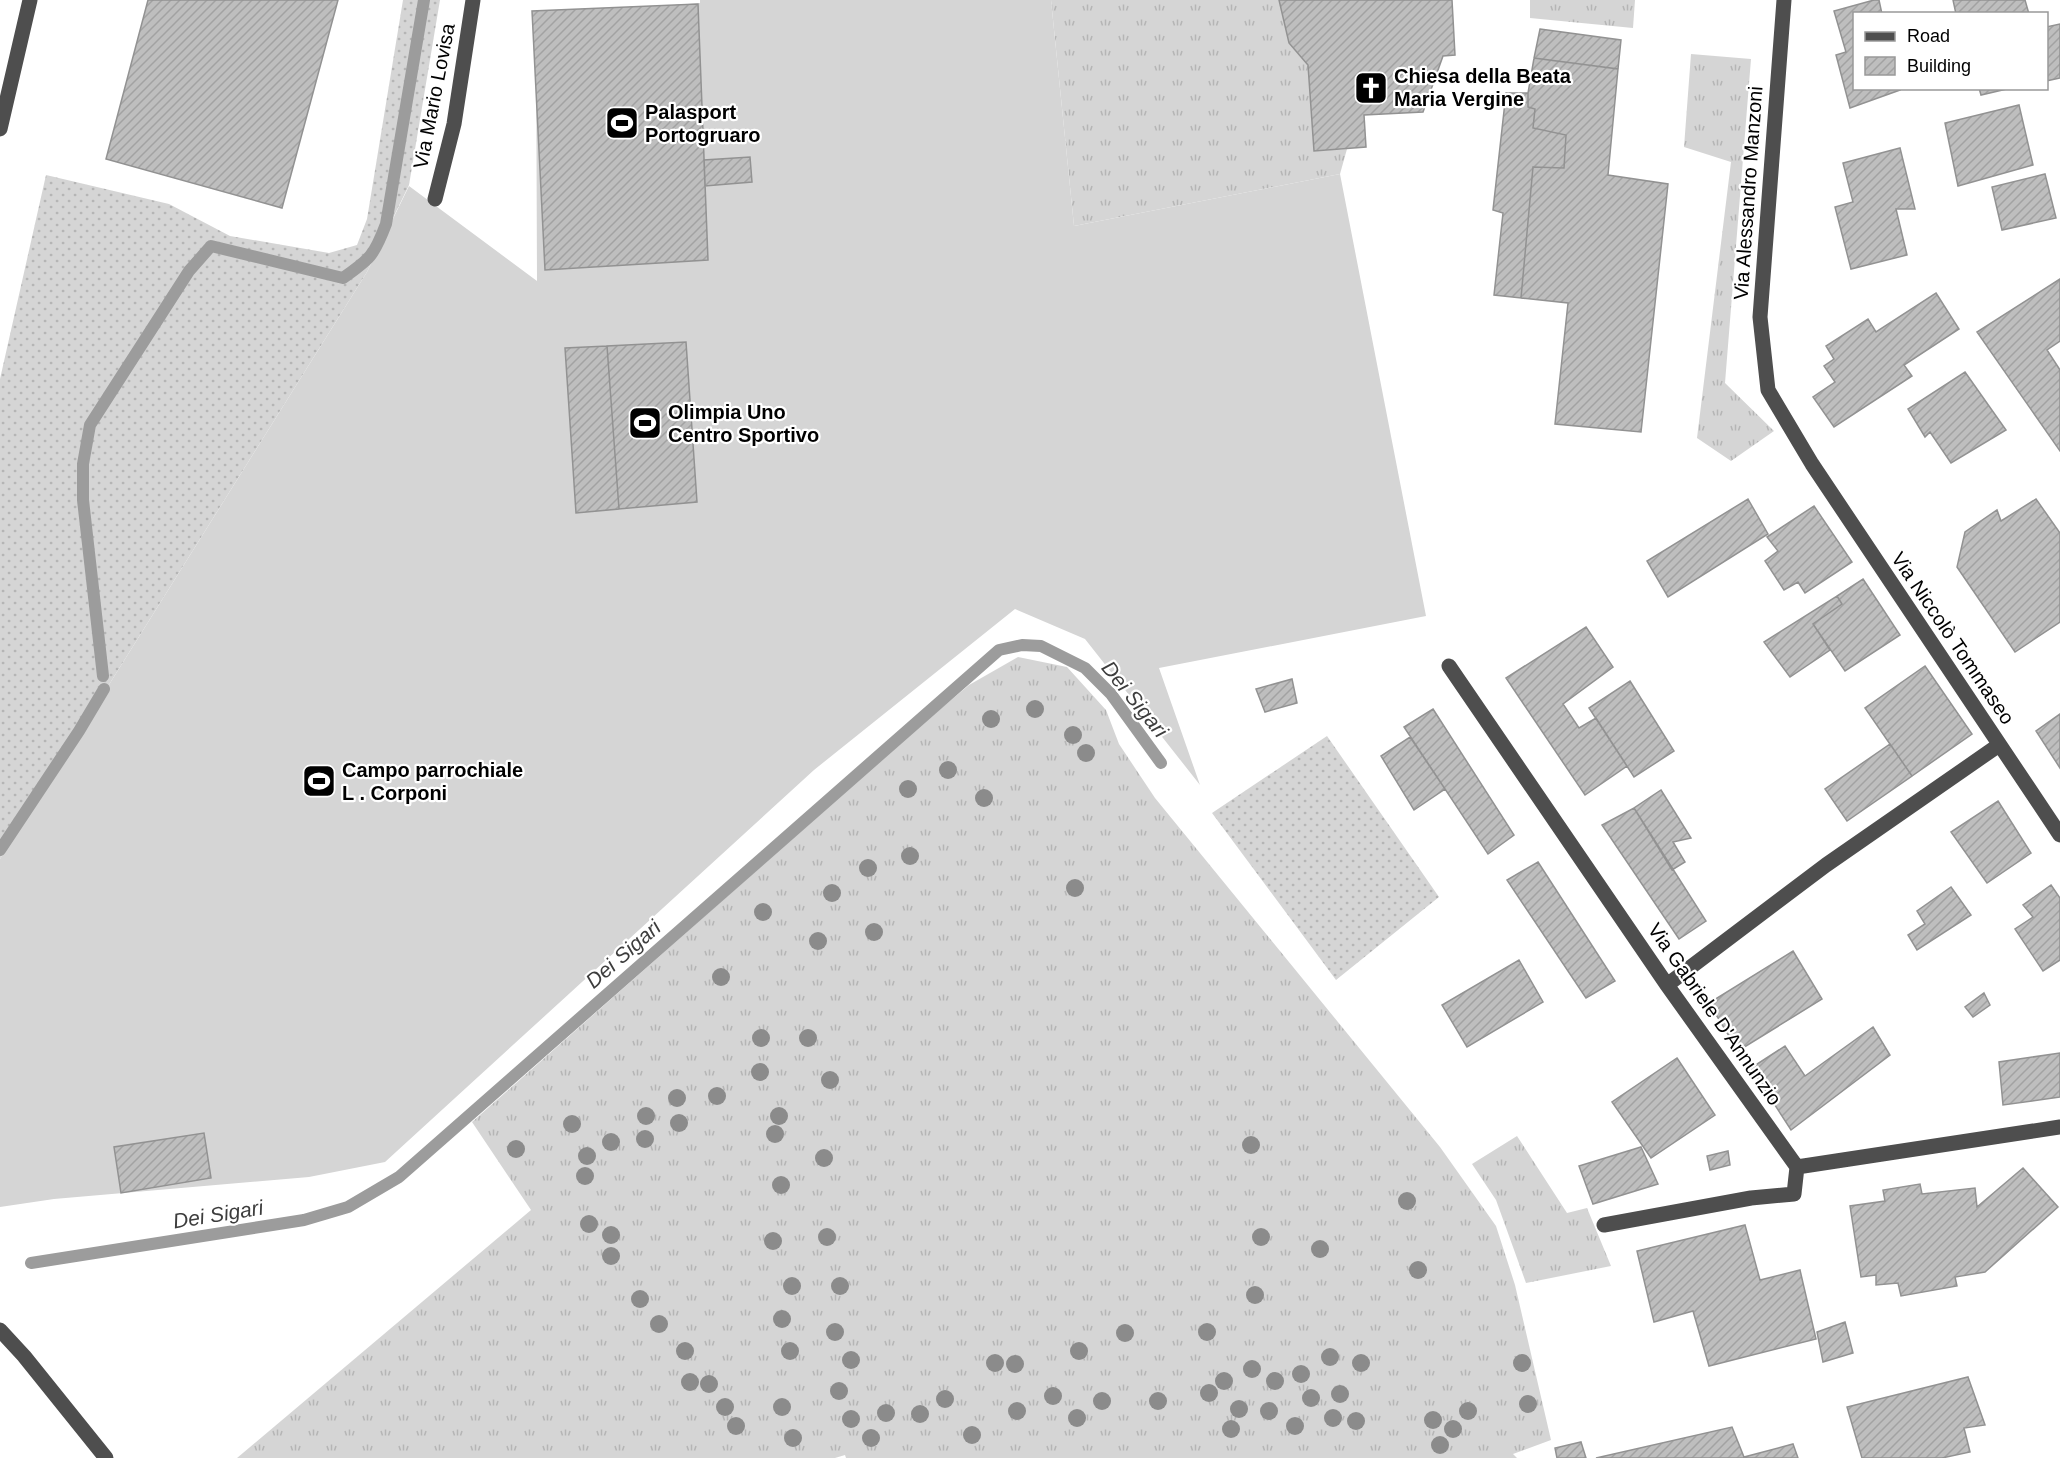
<svg xmlns="http://www.w3.org/2000/svg" width="2060" height="1458" font-family="Helvetica,sans-serif">
	<style>
		.grass { fill: url(#grass-tufts) }
		.garden { fill: url(#garden-dots) }
		.pitch { fill: #d5d5d5 }
		.lines { fill: none; stroke-linecap: round; stroke-linejoin: round }
		.stream { stroke: #9c9c9c; stroke-width: 12 }
		.building { fill: url(#building-hatch); stroke: #929292; stroke-width: 1.5 }
		.minor { stroke: #4e4e4e; stroke-width: 15 }
		.tree { fill: #8b8b8b }
		.labels { text-anchor: middle; dominant-baseline: central; stroke-width: 4.5; stroke-linejoin: round; paint-order: stroke }
		.poi-label { font-size: 20px; font-weight: bold; fill: #000; stroke: #fff; text-anchor: start }
		.street-label { font-size: 20px; fill: #000; stroke: #fff }
		.water-label { font-size: 21px; font-style: italic; fill: #3d3d3d; stroke: #fff }
	</style>
	<defs>
		<pattern id="grass-tufts" width="24" height="20" patternUnits="userSpaceOnUse" patternTransform="scale(1.5)"><rect width="24" height="20" fill="#d5d5d5"/><path d="M3 7l-1-3M5 7V3M7 7l1-3M15 17l-1-3M17 17v-4M19 17l1-3" fill="none" stroke="#b5b5b5"/></pattern>
		<pattern id="garden-dots" width="8" height="8" patternUnits="userSpaceOnUse" patternTransform="scale(1.5)"><rect width="8" height="8" fill="#d5d5d5"/><path d="M2 2h.1M6 6h.1" fill="none" stroke="#b5b5b5" stroke-width="1.8" stroke-linecap="round"/></pattern>
		<pattern id="building-hatch" width="6" height="6" patternUnits="userSpaceOnUse" patternTransform="scale(1.5)"><rect width="6" height="6" fill="#bebebe"/><path d="M-1 1l2-2M0 6l6-6M5 7l2-2" fill="none" stroke="#a2a2a2"/></pattern>
	</defs>
	<rect width="100%" height="100%" fill="#fff"/>
	<!-- grass -->
	<path class="grass" d="M 1051,0 L 1279,0 L 1289,43 L 1308,65 L 1314,151 L 1347,149 L 1340,174 L 1074,226 Z
		M 1530,0 L 1635,0 L 1633,28 L 1530,18 Z
		M 1691,54 L 1751,59 L 1725,383 L 1774,431 L 1731,461 L 1697,438 L 1731,162 L 1684,147 Z
		M 1018,657 L 1067,667 L 1106,710 L 1119,744 L 1155,798 L 1440,1147 L 1496,1226 L 1515,1285 L 1551,1440 L 1513,1454 L 1517,1458 L 846,1458 L 845,1455 L 835,1458 L 237,1458 L 531,1210 L 472,1122 L 913,732 L 969,685 Z
		M 1517,1136 L 1567,1213 L 1587,1208 L 1611,1266 L 1526,1283 L 1496,1200 L 1472,1164 Z"/>
	<!-- garden -->
	<path class="garden" d="M 403,0 L 440,0 L 409,185 L 367,272 L 0,859 L 0,379 L 46,175 L 169,204 L 230,236 L 329,253 L 357,245 L 367,219 Z
		M 1327,736 L 1439,897 L 1336,980 L 1212,813 Z"/>
	<!-- pitch -->
	<path class="pitch" d="M 700,0 L 1051,0 L 1074,226 L 1340,174 L 1426,616 L 1159,668 L 1200,785 L 1085,639 L 1015,609 L 814,770 L 385,1162 L 309,1177 L 54,1199 L 0,1207 L 0,859 L 367,272 L 409,186 L 537,281 L 536,16 L 700,3 Z"/>
	<g class="lines">
		<!-- stream -->
		<path class="stream" d="M 103,676 L 83,500 L 83,464 L 90,425 L 189,271 L 211,246 L 343,278 C 370,259 374,256 386,224 L 424,0
			M 0,850 L 79,731 L 104,689
			M 31,1263 L 304,1220 L 348,1207 L 399,1177 L 999,650 L 1022,645 L 1041,646 L 1085,668 L 1111,694 L 1161,763"/>
	</g>
	<!-- building -->
	<path class="building" d="M 148,0 L 338,0 L 282,208 L 106,159 Z
		M 1279,0 L 1452,0 L 1455,55 L 1443,56 L 1423,112 L 1364,115 L 1366,147 L 1314,151 L 1308,65 L 1289,43 Z
		M 1874,0 L 1879,0 L 1882,14 L 1854,14 L 1854,88 L 1899,88 L 1900,90 L 1850,108 L 1836,55 L 1846,52 L 1834,11 Z
		M 1953,0 L 2025,0 L 2029,14 L 1956,14 Z
		M 698,4 L 708,260 L 545,270 L 532,11 Z
		M 2060,24 L 2060,78 L 2046,81 L 2046,27 Z
		M 1540,29 L 1621,40 L 1618,69 L 1534,58 Z
		M 1534,58 L 1618,69 L 1608,175 L 1668,184 L 1641,432 L 1555,424 L 1568,303 L 1521,298 L 1533,167 L 1564,168 L 1566,135 L 1533,128 L 1535,109 L 1528,107 L 1528,93 Z
		M 1979,88 L 2011,88 L 1981,95 Z
		M 1506,93 L 1528,93 L 1528,107 L 1535,109 L 1533,128 L 1566,135 L 1564,168 L 1533,167 L 1521,298 L 1494,295 L 1503,213 L 1493,210 Z
		M 2019,105 L 2033,165 L 1958,186 L 1945,123 Z
		M 1900,148 L 1915,209 L 1896,209 L 1907,255 L 1851,269 L 1835,207 L 1853,202 L 1843,163 Z
		M 750,157 L 752,182 L 705,186 L 704,160 Z
		M 2045,174 L 2056,218 L 2002,230 L 1992,187 Z
		M 2060,279 L 2060,341 L 2047,350 L 2060,370 L 2060,451 L 1977,332 Z
		M 1936,293 L 1959,329 L 1904,365 L 1912,376 L 1834,427 L 1813,397 L 1835,382 L 1824,366 L 1834,359 L 1826,346 L 1868,319 L 1876,332 Z
		M 686,342 L 697,502 L 619,509 L 607,346 Z
		M 607,346 L 619,509 L 576,513 L 565,348 Z
		M 1965,372 L 2006,430 L 1951,463 L 1930,432 L 1925,437 L 1908,409 Z
		M 1748,499 L 1768,534 L 1668,597 L 1647,561 Z
		M 2036,499 L 2060,533 L 2060,622 L 2015,652 L 1957,567 L 1965,532 L 1997,510 L 2001,521 Z
		M 1814,506 L 1852,562 L 1805,593 L 1798,582 L 1784,590 L 1765,561 L 1778,551 L 1767,537 Z
		M 1863,579 L 1900,635 L 1845,671 L 1813,624 L 1842,604 L 1837,596 Z
		M 1837,596 L 1842,604 L 1813,624 L 1830,650 L 1790,677 L 1764,642 Z
		M 1586,627 L 1613,667 L 1563,704 L 1579,728 L 1596,718 L 1627,766 L 1585,795 L 1506,678 Z
		M 1925,666 L 1972,734 L 1912,776 L 1865,708 Z
		M 1292,679 L 1297,703 L 1265,712 L 1256,689 Z
		M 1630,681 L 1674,751 L 1634,777 L 1589,708 Z
		M 1433,709 L 1514,835 L 1488,854 L 1404,727 Z
		M 2060,714 L 2060,768 L 2036,731 Z
		M 1410,737 L 1445,789 L 1414,810 L 1381,756 Z
		M 1890,744 L 1912,776 L 1847,821 L 1825,789 Z
		M 1661,790 L 1691,838 L 1673,842 L 1685,862 L 1672,870 L 1634,808 Z
		M 1998,801 L 2031,853 L 1987,883 L 1951,832 Z
		M 1634,808 L 1706,921 L 1679,939 L 1602,825 Z
		M 1538,862 L 1615,981 L 1586,998 L 1507,880 Z
		M 2051,885 L 2060,898 L 2060,960 L 2043,971 L 2015,929 L 2033,917 L 2023,905 Z
		M 1951,887 L 1971,915 L 1917,950 L 1908,935 L 1925,924 L 1917,911 Z
		M 1793,951 L 1822,999 L 1738,1051 L 1709,1003 Z
		M 1519,960 L 1543,1002 L 1467,1047 L 1442,1005 Z
		M 1984,993 L 1990,1005 L 1973,1017 L 1965,1007 Z
		M 1873,1027 L 1890,1055 L 1791,1130 L 1751,1068 L 1785,1046 L 1805,1076 Z
		M 2060,1053 L 2060,1097 L 2003,1105 L 1999,1062 Z
		M 1677,1058 L 1715,1115 L 1651,1158 L 1612,1102 Z
		M 204,1133 L 211,1178 L 121,1193 L 114,1147 Z
		M 1641,1147 L 1658,1184 L 1593,1204 L 1579,1166 Z
		M 1728,1151 L 1730,1165 L 1710,1170 L 1707,1156 Z
		M 2023,1168 L 2058,1207 L 1985,1272 L 1955,1277 L 1957,1286 L 1901,1296 L 1898,1283 L 1876,1285 L 1876,1275 L 1861,1277 L 1850,1206 L 1885,1201 L 1883,1190 L 1920,1184 L 1922,1194 L 1975,1188 L 1977,1207 Z
		M 1745,1225 L 1760,1280 L 1800,1270 L 1816,1339 L 1709,1366 L 1693,1311 L 1654,1322 L 1637,1251 Z
		M 1845,1322 L 1853,1353 L 1823,1362 L 1817,1332 Z
		M 1968,1377 L 1985,1425 L 1964,1428 L 1970,1452 L 1942,1458 L 1862,1458 L 1847,1407 Z
		M 1732,1427 L 1744,1457 L 1793,1444 L 1798,1458 L 1596,1458 Z
		M 1581,1442 L 1586,1458 L 1557,1458 L 1555,1448 Z"/>
	<g class="lines">
		<!-- minor -->
		<path class="minor" d="M 1784,0 L 1760,317 L 1768,390 L 1812,464 L 2060,835
			M 0,129 L 30,0
			M 435,199 L 454,124 L 473,0
			M 1449,666 L 1667,985 L 1797,1167 L 2060,1127
			M 1667,985 L 1826,865 L 1999,745
			M 1604,1225 L 1751,1198 L 1794,1194 L 1797,1167
			M 0,1330 L 24,1356 L 106,1458"/>
	</g>
	<!-- trees -->
	<g class="tree">
		<circle cx="1035" cy="709" r="9"/>
		<circle cx="991" cy="719" r="9"/>
		<circle cx="1073" cy="735" r="9"/>
		<circle cx="1086" cy="753" r="9"/>
		<circle cx="948" cy="770" r="9"/>
		<circle cx="908" cy="789" r="9"/>
		<circle cx="984" cy="798" r="9"/>
		<circle cx="910" cy="856" r="9"/>
		<circle cx="868" cy="868" r="9"/>
		<circle cx="1075" cy="888" r="9"/>
		<circle cx="832" cy="893" r="9"/>
		<circle cx="763" cy="912" r="9"/>
		<circle cx="874" cy="932" r="9"/>
		<circle cx="818" cy="941" r="9"/>
		<circle cx="721" cy="977" r="9"/>
		<circle cx="761" cy="1038" r="9"/>
		<circle cx="808" cy="1038" r="9"/>
		<circle cx="760" cy="1072" r="9"/>
		<circle cx="830" cy="1080" r="9"/>
		<circle cx="717" cy="1096" r="9"/>
		<circle cx="677" cy="1098" r="9"/>
		<circle cx="646" cy="1116" r="9"/>
		<circle cx="779" cy="1116" r="9"/>
		<circle cx="679" cy="1123" r="9"/>
		<circle cx="572" cy="1124" r="9"/>
		<circle cx="775" cy="1134" r="9"/>
		<circle cx="645" cy="1139" r="9"/>
		<circle cx="611" cy="1142" r="9"/>
		<circle cx="1251" cy="1145" r="9"/>
		<circle cx="516" cy="1149" r="9"/>
		<circle cx="587" cy="1156" r="9"/>
		<circle cx="824" cy="1158" r="9"/>
		<circle cx="585" cy="1176" r="9"/>
		<circle cx="781" cy="1185" r="9"/>
		<circle cx="1407" cy="1201" r="9"/>
		<circle cx="589" cy="1224" r="9"/>
		<circle cx="611" cy="1235" r="9"/>
		<circle cx="827" cy="1237" r="9"/>
		<circle cx="1261" cy="1237" r="9"/>
		<circle cx="773" cy="1241" r="9"/>
		<circle cx="1320" cy="1249" r="9"/>
		<circle cx="611" cy="1256" r="9"/>
		<circle cx="1418" cy="1270" r="9"/>
		<circle cx="792" cy="1286" r="9"/>
		<circle cx="840" cy="1286" r="9"/>
		<circle cx="1255" cy="1295" r="9"/>
		<circle cx="640" cy="1299" r="9"/>
		<circle cx="782" cy="1319" r="9"/>
		<circle cx="659" cy="1324" r="9"/>
		<circle cx="835" cy="1332" r="9"/>
		<circle cx="1207" cy="1332" r="9"/>
		<circle cx="1125" cy="1333" r="9"/>
		<circle cx="685" cy="1351" r="9"/>
		<circle cx="790" cy="1351" r="9"/>
		<circle cx="1079" cy="1351" r="9"/>
		<circle cx="1330" cy="1357" r="9"/>
		<circle cx="851" cy="1360" r="9"/>
		<circle cx="995" cy="1363" r="9"/>
		<circle cx="1361" cy="1363" r="9"/>
		<circle cx="1522" cy="1363" r="9"/>
		<circle cx="1015" cy="1364" r="9"/>
		<circle cx="1252" cy="1369" r="9"/>
		<circle cx="1301" cy="1374" r="9"/>
		<circle cx="1224" cy="1381" r="9"/>
		<circle cx="1275" cy="1381" r="9"/>
		<circle cx="690" cy="1382" r="9"/>
		<circle cx="709" cy="1384" r="9"/>
		<circle cx="839" cy="1391" r="9"/>
		<circle cx="1209" cy="1393" r="9"/>
		<circle cx="1340" cy="1394" r="9"/>
		<circle cx="1053" cy="1396" r="9"/>
		<circle cx="1311" cy="1398" r="9"/>
		<circle cx="945" cy="1399" r="9"/>
		<circle cx="1102" cy="1401" r="9"/>
		<circle cx="1158" cy="1401" r="9"/>
		<circle cx="1528" cy="1404" r="9"/>
		<circle cx="725" cy="1407" r="9"/>
		<circle cx="782" cy="1407" r="9"/>
		<circle cx="1239" cy="1409" r="9"/>
		<circle cx="1017" cy="1411" r="9"/>
		<circle cx="1269" cy="1411" r="9"/>
		<circle cx="1468" cy="1411" r="9"/>
		<circle cx="886" cy="1413" r="9"/>
		<circle cx="920" cy="1414" r="9"/>
		<circle cx="1077" cy="1418" r="9"/>
		<circle cx="1333" cy="1418" r="9"/>
		<circle cx="851" cy="1419" r="9"/>
		<circle cx="1433" cy="1420" r="9"/>
		<circle cx="1356" cy="1421" r="9"/>
		<circle cx="736" cy="1426" r="9"/>
		<circle cx="1295" cy="1426" r="9"/>
		<circle cx="1231" cy="1429" r="9"/>
		<circle cx="1453" cy="1429" r="9"/>
		<circle cx="972" cy="1435" r="9"/>
		<circle cx="793" cy="1438" r="9"/>
		<circle cx="871" cy="1438" r="9"/>
		<circle cx="1440" cy="1445" r="9"/>
	</g>
	<!-- icons -->
	<defs>
		<g id="church-square" transform="scale(1.725)"><rect x="-9" y="-9" width="18" height="18" rx="4" fill="#000" stroke="#fff"/><path d="M-1.2-6h2.4v3.5h3.3v2.4h-3.3V6h-2.4V-.1h-3.3v-2.4h3.3Z" fill="#fff"/></g>
		<g id="stadium-square" transform="scale(1.725)"><rect x="-9" y="-9" width="18" height="18" rx="4" fill="#000" stroke="#fff"/><path d="M0-5a6.5 5 0 1 0 0 10a6.5 5 0 1 0 0-10ZM-3.5-1.8h7v3.6h-7Z" fill="#fff"/></g>
	</defs>
	<g fill-rule="evenodd">
		<use href="#church-square" x="1371" y="88"/>
		<use href="#stadium-square" x="622" y="123"/>
		<use href="#stadium-square" x="645" y="423"/>
		<use href="#stadium-square" x="319" y="781"/>
	</g>
	<g class="labels">
		<!-- poi labels -->
		<g class="poi-label">
			<text x="1394" y="76">Chiesa della Beata<tspan x="1394" dy="23">Maria Vergine</tspan></text>
			<text x="645" y="112">Palasport<tspan x="645" dy="23">Portogruaro</tspan></text>
			<text x="668" y="412">Olimpia Uno<tspan x="668" dy="23">Centro Sportivo</tspan></text>
			<text x="342" y="770">Campo parrochiale<tspan x="342" dy="23">L . Corponi</tspan></text>
		</g>
		<!-- street labels -->
		<g class="street-label">
			<text transform="translate(434 96) rotate(-79)">Via Mario Lovisa</text>
			<text transform="translate(1748 193) rotate(-86)">Via Alessandro Manzoni</text>
			<text transform="translate(1953 638) rotate(56)">Via Niccolò Tommaseo</text>
			<text transform="translate(1715 1014) rotate(55)">Via Gabriele D'Annunzio</text>
		</g>
		<!-- water labels -->
		<g class="water-label">
			<text transform="translate(1135 699) rotate(51)">Dei Sigari</text>
			<text transform="translate(623 954) rotate(-41)">Dei Sigari</text>
			<text transform="translate(218 1214) rotate(-9)">Dei Sigari</text>
		</g>
	</g>
	<!-- legend -->
	<rect x="1853" y="12" width="195" height="78" fill="#ffffff" stroke="#999999" stroke-width="1.5"/>
	<rect x="1865" y="32" width="30" height="9" fill="#4e4e4e" stroke="#999999" stroke-width="1.5"/>
	<text x="1907" y="42" font-size="18" fill="#000000">Road</text>
	<rect x="1865" y="57" width="30" height="18" fill="url(#building-hatch)" stroke="#999999" stroke-width="1.5"/>
	<text x="1907" y="72" font-size="18" fill="#000000">Building</text>
</svg>
